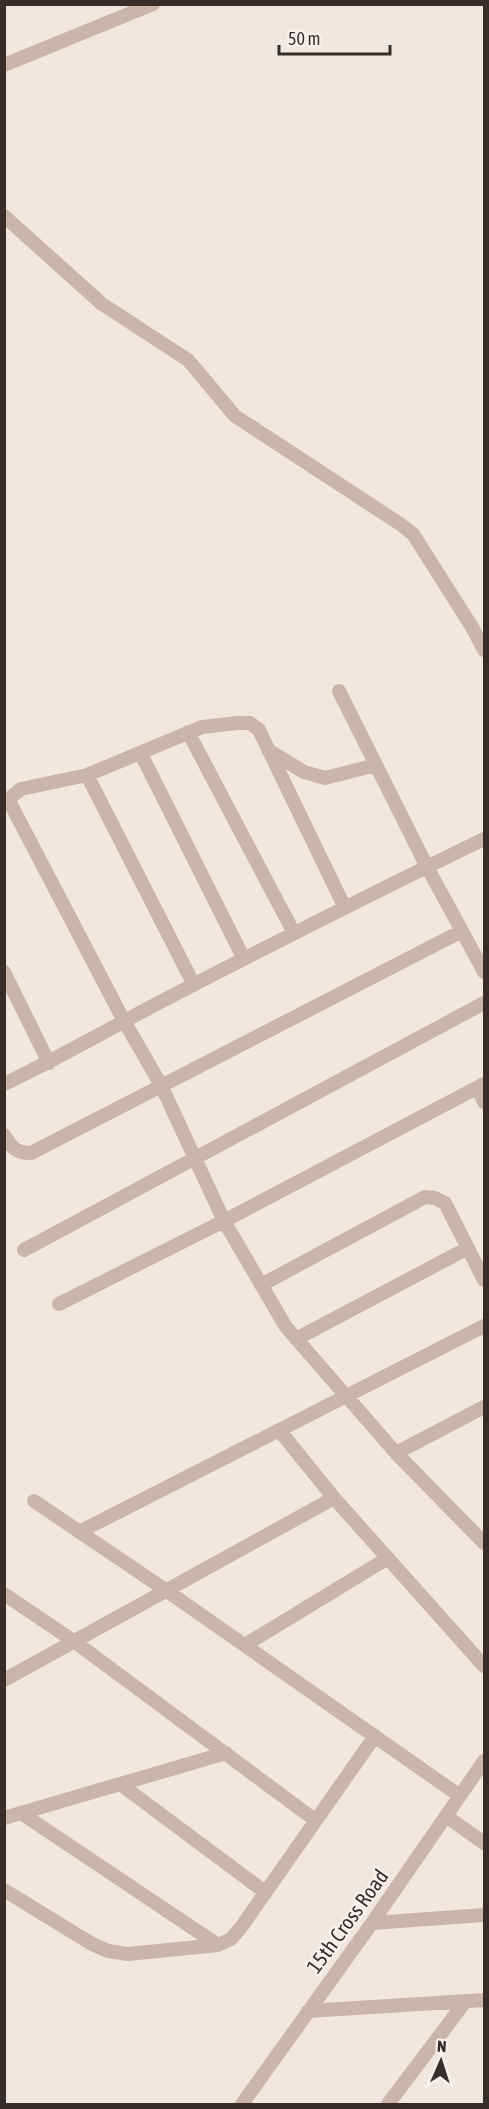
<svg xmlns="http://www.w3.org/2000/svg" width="489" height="2109" font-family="'Asap Condensed',sans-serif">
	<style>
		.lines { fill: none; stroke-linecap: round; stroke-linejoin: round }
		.minor { stroke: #cab5ab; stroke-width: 14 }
		.labels { text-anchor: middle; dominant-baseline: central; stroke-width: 4.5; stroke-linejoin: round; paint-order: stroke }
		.street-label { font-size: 21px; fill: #382d2a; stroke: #faf1ec }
	</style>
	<rect width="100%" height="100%" fill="#f2e7df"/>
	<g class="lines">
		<!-- minor -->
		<path class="minor" d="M 4,65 L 153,4
			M 4,216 L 102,304 L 188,360 L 235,416 L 400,524 L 413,534 L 472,627 L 484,650
			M 188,732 L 294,933
			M 268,750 L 304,772 L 325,778 L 376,765
			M 141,754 L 244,959
			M 87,775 L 194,985
			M 8,799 L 124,1021 L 161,1085 L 224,1221 L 484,1084
			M 4,803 L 21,789 L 87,775 L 202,727 L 237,723 L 250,723 L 259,730 L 345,908
			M 462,931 L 484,972
			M 4,972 L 49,1063
			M 4,1084 C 59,1058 112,1027 166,999 C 272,944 377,891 484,839
			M 478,1088 L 484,1102
			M 4,1135 C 12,1148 16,1153 31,1153 L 462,931 L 427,867 L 339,691
			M 24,1250 L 484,1003
			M 261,1285 L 425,1197 L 435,1198 L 445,1203 L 484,1280
			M 59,1304 L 224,1221 L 286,1327 L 396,1453 L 484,1543
			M 296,1339 L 468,1248
			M 279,1430 L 334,1498 L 484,1666
			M 396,1453 L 484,1407
			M 34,1501 L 167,1591 L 460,1796
			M 79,1532 L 484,1326
			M 4,1594 L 75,1642 L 315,1820
			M 245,1645 L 388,1558
			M 4,1680 L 334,1498
			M 120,1784 L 265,1892
			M 21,1813 L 218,1945
			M 446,1816 L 484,1843
			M 4,1818 L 226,1753
			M 4,1890 L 92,1944 L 108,1951 L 128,1954 L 218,1945 L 231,1939 L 242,1926 L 375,1736
			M 372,1923 L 484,1915
			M 308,2011 L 484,2000
			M 242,2104 L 372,1923 L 484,1761
			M 388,2104 L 465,2002"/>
	</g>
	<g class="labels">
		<!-- street labels -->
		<g class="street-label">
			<text transform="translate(347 1921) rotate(-54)">15th Cross Road</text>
		</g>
	</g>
	<!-- border -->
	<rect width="489" height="2109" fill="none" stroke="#382d2a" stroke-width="12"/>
	<!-- north arrow -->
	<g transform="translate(441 2061) rotate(3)" stroke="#faf1ec" stroke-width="4.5" paint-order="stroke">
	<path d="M0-4.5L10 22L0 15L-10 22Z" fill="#382d2a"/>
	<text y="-9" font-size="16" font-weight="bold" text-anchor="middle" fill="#382d2a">N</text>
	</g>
	<!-- scale -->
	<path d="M279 45v9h111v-9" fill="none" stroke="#382d2a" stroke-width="3"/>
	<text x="288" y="45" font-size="18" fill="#382d2a" stroke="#faf1ec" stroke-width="4.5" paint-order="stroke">50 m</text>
</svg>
